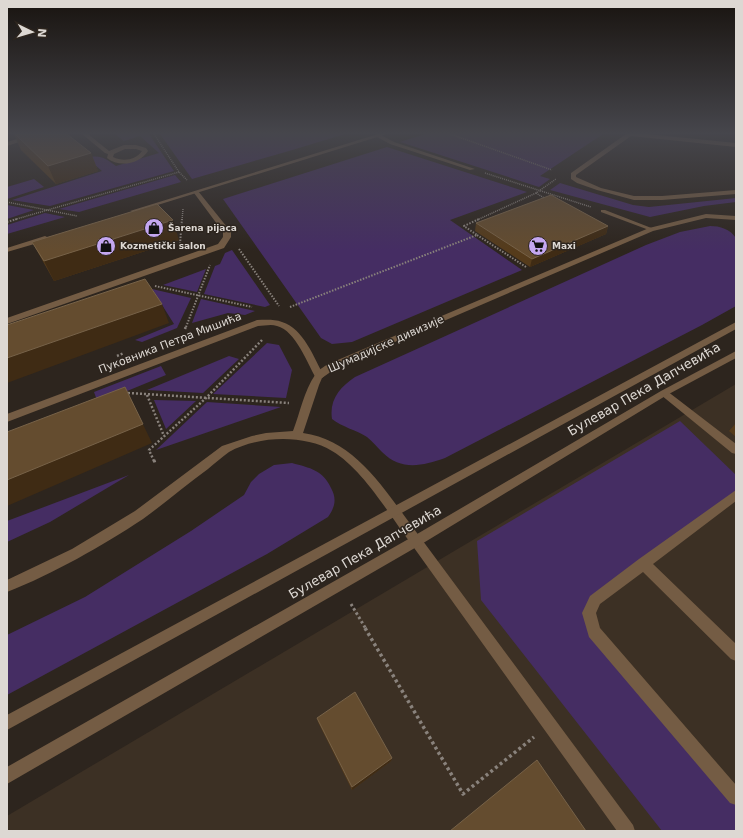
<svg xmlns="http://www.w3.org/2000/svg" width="743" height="838" font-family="'DejaVu Sans',sans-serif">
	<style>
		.built { fill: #3c3024 }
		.green { fill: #452d63 }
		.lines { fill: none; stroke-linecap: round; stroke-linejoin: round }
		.path-far4 { stroke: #89827c; stroke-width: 1.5; stroke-dasharray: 1 1; stroke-linecap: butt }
		.path-far3 { stroke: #89827c; stroke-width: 2; stroke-dasharray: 1.5 1.5; stroke-linecap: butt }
		.path-far2 { stroke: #89827c; stroke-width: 2.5; stroke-dasharray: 2 2; stroke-linecap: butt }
		.path-far1 { stroke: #89827c; stroke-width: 3; stroke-dasharray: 2.5 2.5; stroke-linecap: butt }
		.path { stroke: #89827c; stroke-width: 3.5; stroke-dasharray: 3 3; stroke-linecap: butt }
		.service { fill: #745c44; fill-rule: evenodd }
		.minor { fill: #745c44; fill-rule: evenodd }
		.tertiary { fill: #745c44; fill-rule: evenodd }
		.wall { fill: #553b1b }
		.shaded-wall { fill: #3f2b14 }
		.building { fill: #644c2f; stroke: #776248 }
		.labels { text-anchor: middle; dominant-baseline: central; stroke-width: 3; stroke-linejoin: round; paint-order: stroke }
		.far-poi-label { font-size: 9px; font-weight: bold; fill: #ddd8d3; stroke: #2d251e; text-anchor: start }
		.street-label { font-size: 11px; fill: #ddd8d3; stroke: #2d251e }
		.near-street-label { font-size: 13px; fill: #ddd8d3; stroke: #2d251e }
	</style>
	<rect width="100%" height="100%" fill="#2d251e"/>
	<!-- built -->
	<path class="built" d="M 736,384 L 736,831 L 7,831 L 7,816 Z"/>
	<!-- green -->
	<path class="green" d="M 115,134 L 149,134 L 174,171 L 50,206 L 12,200 L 102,171 L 87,158 C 100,154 106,159 116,166 L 159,153 L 140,136 L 124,141 Z
		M 160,134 L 345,134 L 289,151 L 192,179 Z
		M 425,134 L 603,134 L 540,176 L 550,179 L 539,187 L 400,142 Z
		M 387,147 L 527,192 L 450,220 L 522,270 L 352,342 L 332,344 L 321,338 L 223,199 Z
		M 175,175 L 181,182 L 79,212 L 59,209 Z
		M 34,179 L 44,187 L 7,199 L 7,187 Z
		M 560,183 L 633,205 L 649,207 L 736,198 L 736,202 L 704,206 L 650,217 L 550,190 Z
		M 7,205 L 34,210 L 7,219 Z
		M 45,213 L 65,217 L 7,234 L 7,225 Z
		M 710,226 C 720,226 730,229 736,238 L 736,306 L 702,325 L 445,458 C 422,466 401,471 382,452 C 377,447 373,442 367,437 C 356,430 342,427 332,419 C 329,400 340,387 355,377 L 646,245 L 680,232 Z
		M 232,250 L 270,305 L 265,307 L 204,294 L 215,266 L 220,264 L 225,253 Z
		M 206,269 L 197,292 L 163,285 Z
		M 152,289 L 191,298 L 177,328 L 142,342 L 135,340 L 174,324 Z
		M 201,299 L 255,311 L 245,315 L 228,313 L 192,323 Z
		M 267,343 L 279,345 L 292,370 L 286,398 L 213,394 Z
		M 229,356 L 239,359 L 203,393 L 147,390 Z
		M 161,366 L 166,375 L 98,403 L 94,392 Z
		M 154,400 L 196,401 L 166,429 Z
		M 207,402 L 281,407 L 156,450 Z
		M 680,421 L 736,475 L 736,495 L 595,600 L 594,633 L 736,797 L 736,831 L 662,831 L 481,600 L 477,541 Z
		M 292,463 C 310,468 323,470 331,488 C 337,499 335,507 328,517 L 267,554 L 7,695 L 7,635 L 85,597 L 191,531 L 244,495 L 251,482 L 259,474 L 274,465 Z
		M 129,475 L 50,522 L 7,542 L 7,521 Z"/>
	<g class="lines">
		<!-- path-far4 -->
		<path class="path-far4" d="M 154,134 L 179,172 L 187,180
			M 450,134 L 552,170
			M 485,173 L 591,207
			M 536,193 L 546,199
			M 7,202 L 77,216
			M 13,220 L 179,172
			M 182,220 L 183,209
			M 477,220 L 536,193 L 556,179"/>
		<!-- path-far3 -->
		<path class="path-far3" d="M 7,222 L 17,219
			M 477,235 L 526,267
			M 180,244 L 182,219
			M 239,249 L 279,306
			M 155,286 L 252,307
			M 290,307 L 477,235 L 464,226 L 479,219
			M 186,327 L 210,265"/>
		<!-- path-far2 -->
		<path class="path-far2" d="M 185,329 L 186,326
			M 117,356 L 124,353
			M 128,393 L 289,403
			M 147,395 L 164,436
			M 154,461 L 149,450 L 206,398 L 262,340"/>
		<!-- path-far1 -->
		<path class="path-far1" d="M 154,460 L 155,463
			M 351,604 L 366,629"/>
		<!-- path -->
		<path class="path" d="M 365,628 L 463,794 L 534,737"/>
		<!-- service -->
		<path class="service" d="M 34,134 L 43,134 L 7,146 L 7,142 Z
			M 82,134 L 88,134 L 109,151 L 124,145 L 136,145 L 146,148 L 148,151 C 140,164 119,168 107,158 L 108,154 L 105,153 ZM 125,149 L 136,149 L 142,151 C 136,160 123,162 113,157 L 114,154 Z
			M 379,134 L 394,142 L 475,169 L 470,170 L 390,144 L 377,137 L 377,135 Z
			M 626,134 L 647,134 L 736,143 L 736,147 L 631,136 L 576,175 L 576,177 L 601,188 L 634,196 L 662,196 L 736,190 L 736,194 L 662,200 L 634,200 L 597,190 L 577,183 L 571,179 L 571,173 Z
			M 194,191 L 198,191 L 231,232 L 231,237 L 224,248 L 7,324 L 7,318 L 218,244 L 223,237 L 223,232 L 194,193 Z
			M 601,210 L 605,210 L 654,229 L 649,230 L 601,212 Z
			M 257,320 C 265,320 274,319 282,322 C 304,329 314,358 324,376 L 322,378 L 316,378 C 307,363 296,331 277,326 C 271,324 264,326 258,326 L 7,422 L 7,414 Z
			M 664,390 L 667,391 L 736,444 L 736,454 L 732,453 L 661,395 L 659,393 Z
			M 736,490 L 736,501 L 653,564 L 736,644 L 736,661 L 731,659 L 643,572 L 600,604 L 596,613 L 600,628 L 736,785 L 736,805 L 730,803 L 589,637 L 582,613 L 590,596 L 639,559 Z
			M 416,536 L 420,537 L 633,825 L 635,831 L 617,831 L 412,545 L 410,541 L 412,537 Z"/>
		<!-- minor -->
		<path class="minor" d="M 378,134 L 387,134 L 135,212 L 130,211 Z
			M 706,214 L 736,216 L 736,220 L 706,218 L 653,231 L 339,366 L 322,378 L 319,385 L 303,433 C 358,440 389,497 420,537 L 422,541 L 420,545 L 416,546 L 412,545 C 390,516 363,469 332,451 C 304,434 257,436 229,452 C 222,457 215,463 208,469 C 186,485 165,503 143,519 C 102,546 53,574 7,592 L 7,580 L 72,549 L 135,511 L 222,446 L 252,436 L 266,433 L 293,431 C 300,413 304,391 315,375 C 319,369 326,365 333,362 L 649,228 Z
			M 45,236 L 49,238 L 48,240 L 7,252 L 7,248 Z"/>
		<!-- tertiary -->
		<path class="tertiary" d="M 736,322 L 736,329 L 7,730 L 7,715 Z
			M 736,351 L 736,358 L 667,395 L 420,545 L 7,784 L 7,767 L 412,537 L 661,391 Z"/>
	</g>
	<!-- wall -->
	<path class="wall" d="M 14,134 L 67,134 L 91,153 L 98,171 L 56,184 L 21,150 Z
		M 476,223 L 608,226 L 606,234 L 530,267 L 475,231 Z
		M 179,240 L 54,281 L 32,242 Z
		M 736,423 L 736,437 L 729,431 Z
		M 317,718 L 392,758 L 391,761 L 352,790 L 318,722 Z"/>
	<!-- shaded-wall -->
	<path class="shaded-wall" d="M 91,153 L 98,171 L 56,184 L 48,166 Z
		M 173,220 L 179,240 L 54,281 L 44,261 Z
		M 608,226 L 606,234 L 530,267 L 532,259 Z
		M 162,304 L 169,323 L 7,383 L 7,358 Z
		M 125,387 L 152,443 L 7,506 L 7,480 Z
		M 392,758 L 391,761 L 352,790 L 352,787 Z"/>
	<!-- building -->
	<path class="building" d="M 15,134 L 67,134 L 91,153 L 48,166 Z
		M 551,195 L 608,226 L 532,259 L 476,223 Z
		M 157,204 L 173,220 L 44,261 L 32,242 Z
		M 145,279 L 162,304 L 7,358 L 7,325 Z
		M 125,387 L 143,424 L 7,480 L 7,432 Z
		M 355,692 L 392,758 L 352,787 L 317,718 Z
		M 537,760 L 586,831 L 450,831 Z"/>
	<!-- sky -->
	<linearGradient id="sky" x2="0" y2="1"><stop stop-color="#191410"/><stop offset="0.53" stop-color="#46464c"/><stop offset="1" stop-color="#46464c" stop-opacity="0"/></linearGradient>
	<rect width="743" height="251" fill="url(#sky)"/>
	<!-- icons -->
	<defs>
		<g id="shop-disc" transform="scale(1)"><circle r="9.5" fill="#c4a7f1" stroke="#2d251e"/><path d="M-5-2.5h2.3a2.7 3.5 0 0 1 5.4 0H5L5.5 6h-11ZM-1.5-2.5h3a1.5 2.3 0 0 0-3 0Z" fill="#111"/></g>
		<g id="supermarket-disc" transform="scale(1)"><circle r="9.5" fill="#c4a7f1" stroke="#2d251e"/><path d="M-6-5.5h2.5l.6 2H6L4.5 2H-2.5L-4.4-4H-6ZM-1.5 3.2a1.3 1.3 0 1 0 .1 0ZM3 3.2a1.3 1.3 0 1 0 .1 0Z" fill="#111"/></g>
	</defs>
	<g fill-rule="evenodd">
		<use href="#shop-disc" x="154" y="228"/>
		<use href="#shop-disc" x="106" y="246"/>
		<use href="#supermarket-disc" x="538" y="246"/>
	</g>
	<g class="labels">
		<!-- far-poi labels -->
		<g class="far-poi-label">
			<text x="168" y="228">Šarena pijaca</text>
			<text x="120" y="246">Kozmetički salon</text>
			<text x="552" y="246">Maxi</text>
		</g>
		<!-- street labels -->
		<g class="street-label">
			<text transform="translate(170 343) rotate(-21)">Пуковника Петра Мишића</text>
			<text transform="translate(386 344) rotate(-24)">Шумадијске дивизије</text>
		</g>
		<!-- near-street labels -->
		<g class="near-street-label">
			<text transform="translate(644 389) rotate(-30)">Булевар Пека Дапчевића</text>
			<text transform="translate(365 552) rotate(-30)">Булевар Пека Дапчевића</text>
		</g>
	</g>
	<!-- border -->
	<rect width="743" height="838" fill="none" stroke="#ddd8d3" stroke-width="16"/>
	<!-- north arrow -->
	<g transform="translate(32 32) rotate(95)" stroke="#2d251e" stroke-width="3" paint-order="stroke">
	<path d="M0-3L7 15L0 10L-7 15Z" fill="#ddd8d3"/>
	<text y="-6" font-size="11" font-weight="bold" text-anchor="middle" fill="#ddd8d3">N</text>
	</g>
</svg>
